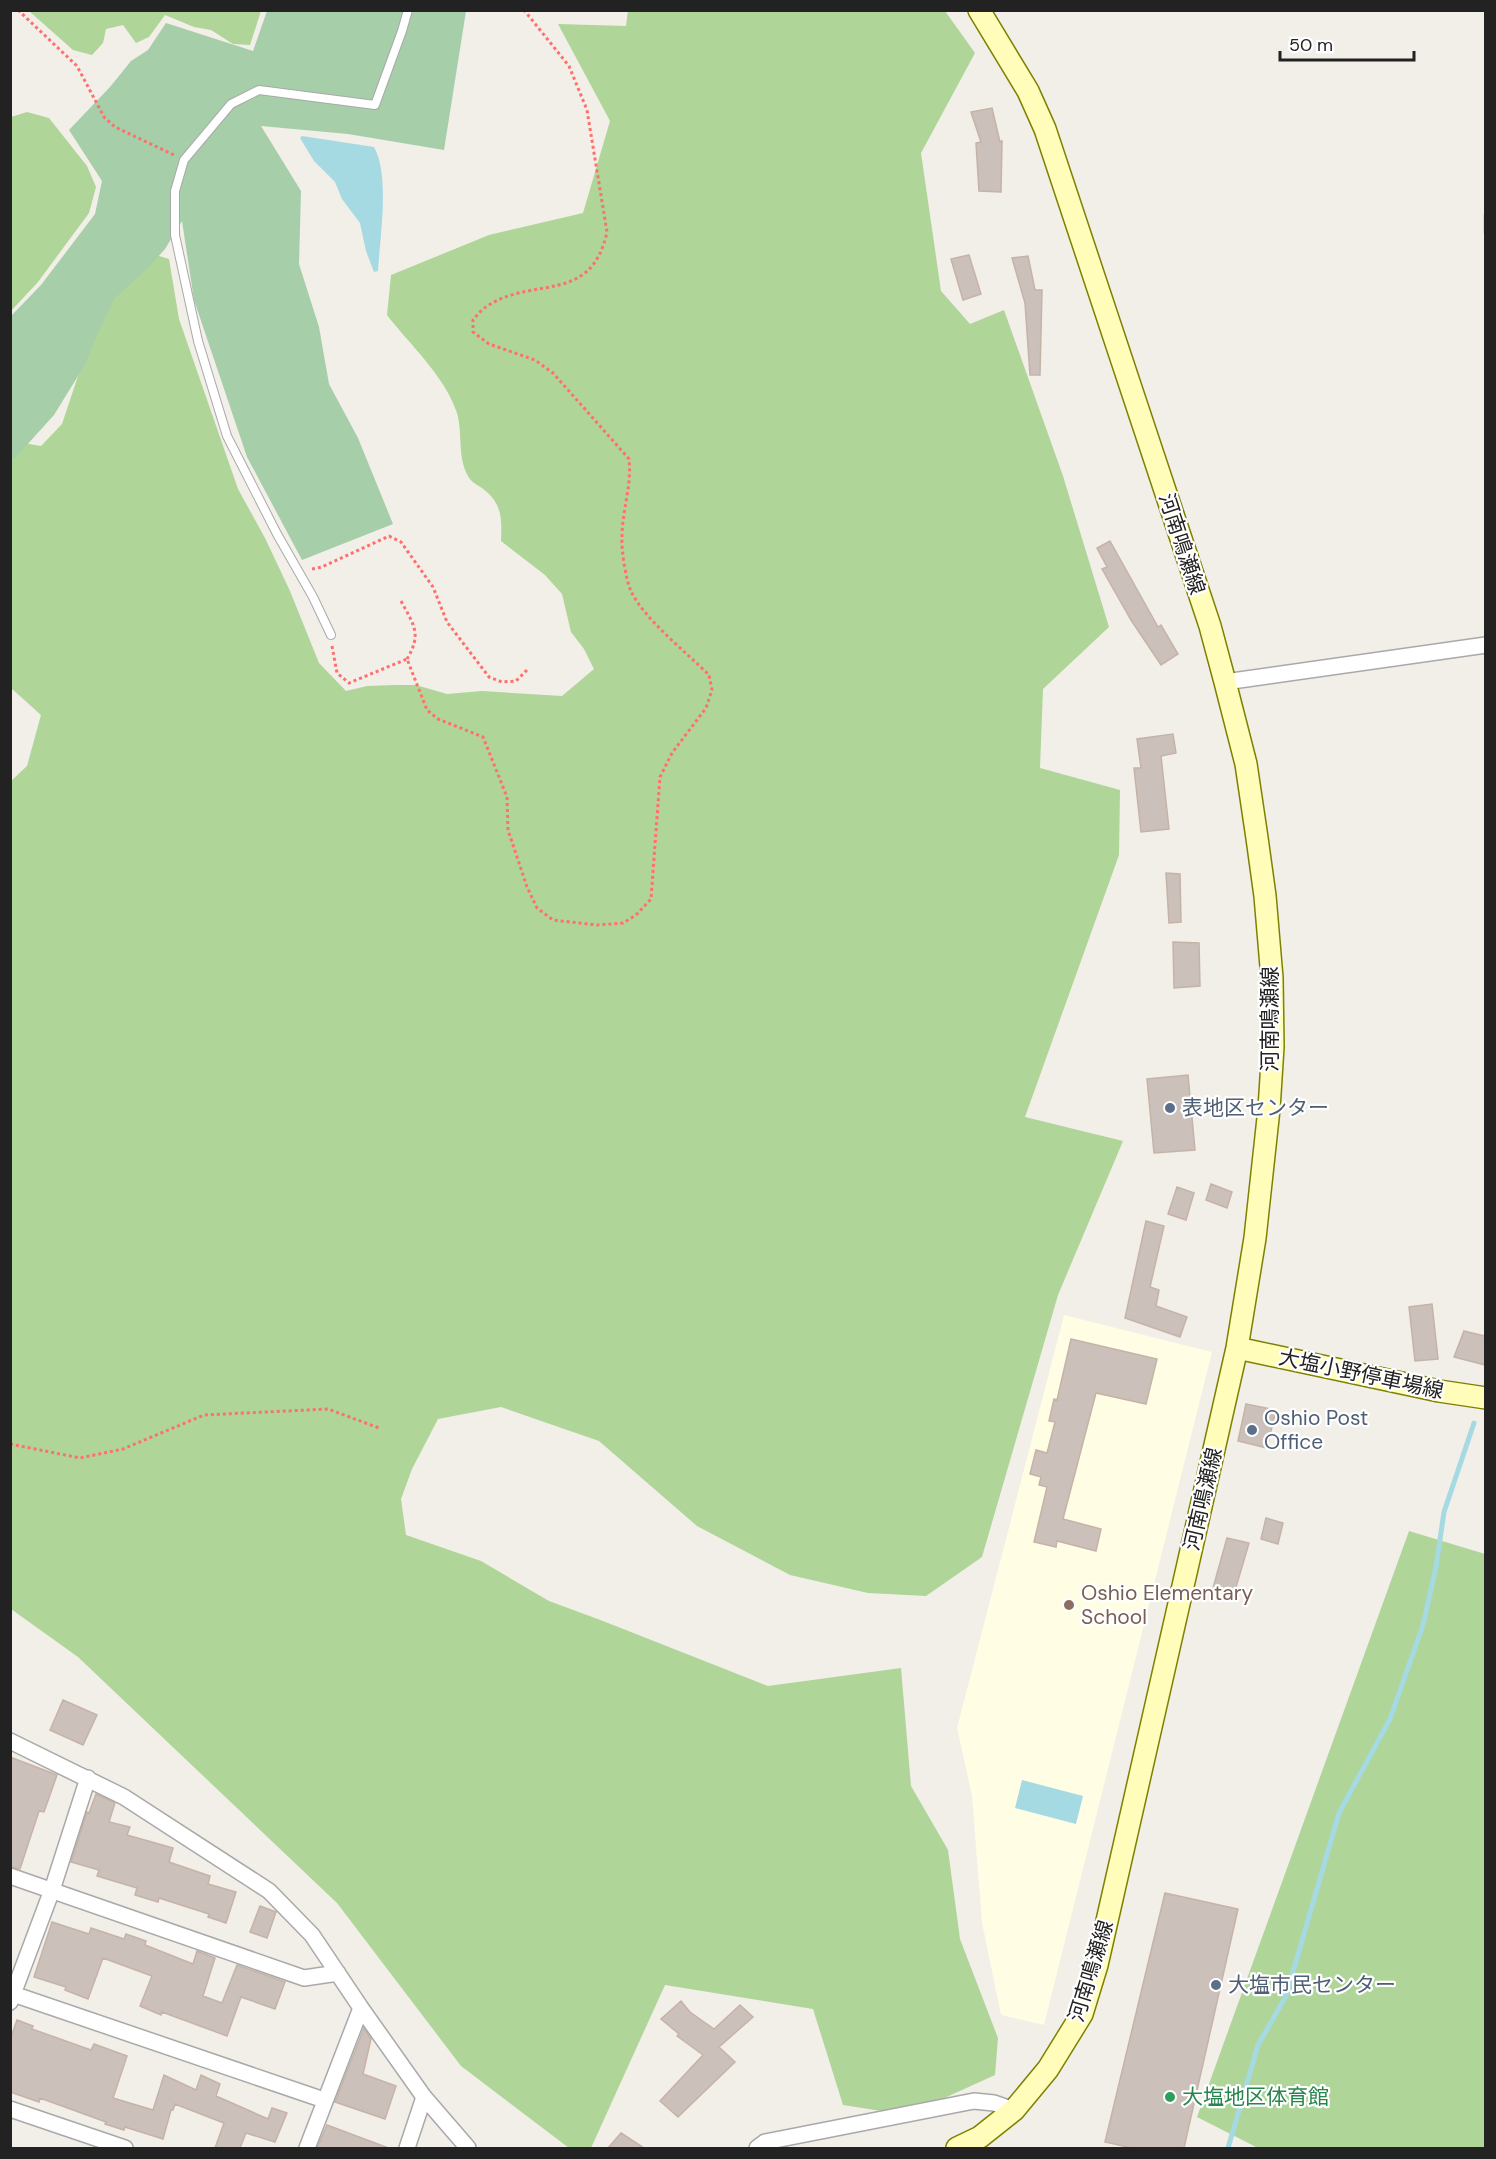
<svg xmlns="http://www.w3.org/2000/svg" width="1496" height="2159" font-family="'DM Sans','Noto Sans JP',sans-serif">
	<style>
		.education { fill: #fffde4 }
		.forest { fill: #afd599 }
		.cemetery { fill: #a6cea9 }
		.water { fill: #a5dae3 }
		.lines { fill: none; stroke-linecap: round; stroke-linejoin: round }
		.stream { stroke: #a5dae3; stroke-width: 5 }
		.building { fill: #cbc0ba; stroke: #c6b3a8; stroke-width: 1.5 }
		.lane-casing { stroke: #a9a9a9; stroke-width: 10 }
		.street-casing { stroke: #a9a9a9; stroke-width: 18 }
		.secondary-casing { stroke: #7d8100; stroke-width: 24 }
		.path { stroke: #ff706c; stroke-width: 3; stroke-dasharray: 3 3; stroke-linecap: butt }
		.lane { stroke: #fff; stroke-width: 8 }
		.street { stroke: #fff; stroke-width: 15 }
		.secondary { stroke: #fffdb9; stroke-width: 21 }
		.service-dot { fill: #5c6f8a; stroke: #fff; stroke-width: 2 }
		.education-dot { fill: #8d6e63; stroke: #fff; stroke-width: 2 }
		.leisure-dot { fill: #2e9e5b; stroke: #fff; stroke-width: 2 }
		.labels { text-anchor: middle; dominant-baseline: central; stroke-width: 4.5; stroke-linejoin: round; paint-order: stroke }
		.street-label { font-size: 21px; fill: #222; stroke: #fff }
		.service-label { font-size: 21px; fill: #4e5e75; stroke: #fff; text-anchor: start }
		.education-label { font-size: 21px; fill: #785e54; stroke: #fff; text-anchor: start }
		.leisure-label { font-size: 21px; fill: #27864d; stroke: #fff; text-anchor: start }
	</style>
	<rect width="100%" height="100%" fill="#f2eee8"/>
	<!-- education -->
	<path class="education" d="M 1064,1315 L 1212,1352 L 1044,2025 L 1001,2015 L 982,1923 L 972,1796 L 957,1728 Z"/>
	<!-- forest -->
	<path class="forest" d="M 628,10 L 945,11 L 975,53 L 921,153 L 941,291 L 970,324 L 1004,310 L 1063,476 L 1109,627 L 1043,689 L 1040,768 L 1120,790 L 1119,855 L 1025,1117 L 1123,1141 L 1058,1295 L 982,1557 L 926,1596 L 868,1593 L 790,1575 L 697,1526 L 599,1441 L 501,1407 L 438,1419 L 412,1469 L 401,1499 L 406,1535 L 481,1561 L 549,1601 L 603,1621 L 768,1686 L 901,1668 L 911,1786 L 948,1850 L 960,1939 L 998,2038 L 995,2075 L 907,2115 L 843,2105 L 813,2009 L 665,1985 L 591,2148 L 569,2148 L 461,2066 L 337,1903 L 78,1657 L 11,1609 L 10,782 L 27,766 L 41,715 L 11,688 L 11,441 L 41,446 L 62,424 L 100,310 L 127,246 L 169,259 L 179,319 L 238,489 L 265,538 L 290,591 L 319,663 L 346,691 L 367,686 L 394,685 L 416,685 L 447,694 L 482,691 L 562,696 L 594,669 L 584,649 L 571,632 L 562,594 L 545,575 L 501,541 C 502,517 502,503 482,488 C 477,485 470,481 468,476 C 457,456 463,434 457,413 C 445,376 410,345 387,315 L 391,275 L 489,235 L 583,213 L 610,121 L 558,24 L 626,26 Z
		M 29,11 L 261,11 L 250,45 L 233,44 L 211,30 L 194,27 L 165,15 L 149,37 L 136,43 L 123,25 L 106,29 L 103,43 L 92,55 L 73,50 Z
		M 27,112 L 49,118 L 87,166 L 96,187 L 89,213 L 38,282 L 11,311 L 11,117 Z
		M 1409,1531 L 1485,1554 L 1485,2148 L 1258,2148 L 1197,2117 Z"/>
	<!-- cemetery -->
	<path class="cemetery" d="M 267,11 L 466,11 L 444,150 L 348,134 L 261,126 L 301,191 L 299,264 L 319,327 L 329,384 L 358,438 L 393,524 L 302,560 L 247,457 L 194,300 L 182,221 L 165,249 L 149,267 L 114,299 L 93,344 L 86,363 L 54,415 L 15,458 L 10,454 L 10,317 L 41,285 L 95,214 L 102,181 L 69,130 L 110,87 L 131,61 L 148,50 L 166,23 L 253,51 Z"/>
	<!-- water -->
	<path class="water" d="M 302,136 L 374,147 C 390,175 380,237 378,271 L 374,272 L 366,251 L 360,223 L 342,199 L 335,182 L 314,161 L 300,138 Z
		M 1022,1780 L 1083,1796 L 1076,1824 L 1015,1808 Z"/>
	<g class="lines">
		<!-- stream -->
		<path class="stream" d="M 1486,215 L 1486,232
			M 1228,2148 L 1258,2045 L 1286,1996 L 1339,1813 L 1390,1719 L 1423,1625 L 1436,1567 L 1444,1512 L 1474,1423"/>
	</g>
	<!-- building -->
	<path class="building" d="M 992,108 L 1000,142 L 1002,141 L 1001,192 L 979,191 L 976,143 L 981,142 L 971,112 Z
		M 969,255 L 981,294 L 963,300 L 951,259 Z
		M 1028,256 L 1035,290 L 1042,290 L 1040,375 L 1030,375 L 1025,303 L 1012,258 Z
		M 1110,541 L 1158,627 L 1161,625 L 1178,654 L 1161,665 L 1131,620 L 1102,569 L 1107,567 L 1097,548 Z
		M 1173,734 L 1176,753 L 1161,756 L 1169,829 L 1141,832 L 1134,768 L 1141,768 L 1137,739 Z
		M 1166,873 L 1180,874 L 1181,922 L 1169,923 Z
		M 1173,942 L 1199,943 L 1200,986 L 1174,988 Z
		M 1188,1075 L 1195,1150 L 1154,1153 L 1147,1079 Z
		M 1211,1184 L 1232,1192 L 1227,1208 L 1206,1200 Z
		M 1177,1187 L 1194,1193 L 1186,1220 L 1168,1214 Z
		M 1146,1221 L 1164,1226 L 1150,1287 L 1159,1290 L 1156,1306 L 1187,1317 L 1180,1337 L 1125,1318 Z
		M 1432,1304 L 1438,1359 L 1415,1361 L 1409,1307 Z
		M 1464,1331 L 1485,1336 L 1485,1365 L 1454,1357 Z
		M 1071,1339 L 1157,1359 L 1146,1404 L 1096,1393 L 1063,1519 L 1101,1529 L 1096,1551 L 1057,1541 L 1056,1547 L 1034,1542 L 1047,1487 L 1039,1485 L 1041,1477 L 1030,1474 L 1036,1450 L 1047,1453 L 1055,1422 L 1049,1421 L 1054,1399 L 1057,1400 Z
		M 1246,1404 L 1276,1410 L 1267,1448 L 1238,1441 Z
		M 1266,1518 L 1283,1523 L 1278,1544 L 1261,1539 Z
		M 1227,1538 L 1249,1543 L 1234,1594 L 1213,1588 Z
		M 63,1700 L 97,1715 L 83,1745 L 50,1730 Z
		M 10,1757 L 57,1775 L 44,1812 L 39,1811 L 20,1869 L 10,1867 Z
		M 96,1794 L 115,1803 L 109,1822 L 130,1827 L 127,1835 L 173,1848 L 169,1862 L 210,1876 L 208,1884 L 236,1892 L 226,1923 L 208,1917 L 209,1914 L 159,1898 L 158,1902 L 135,1895 L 137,1888 L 97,1876 L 99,1870 L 71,1862 L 87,1812 L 89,1813 Z
		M 1165,1893 L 1238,1909 L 1184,2148 L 1132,2148 L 1105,2142 Z
		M 260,1906 L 276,1912 L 267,1938 L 250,1932 Z
		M 52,1922 L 89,1934 L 91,1928 L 124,1939 L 126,1934 L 146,1941 L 145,1945 L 193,1964 L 197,1951 L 215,1958 L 203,1996 L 222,2003 L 237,1965 L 285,1982 L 275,2009 L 241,1997 L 227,2036 L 162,2012 L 161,2015 L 140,2006 L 152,1976 L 103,1958 L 88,1999 L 65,1990 L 66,1987 L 34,1977 Z
		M 681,2001 L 690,2012 L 714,2029 L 740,2005 L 753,2017 L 719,2047 L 735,2062 L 678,2117 L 660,2101 L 703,2055 L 677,2036 L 679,2034 L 661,2019 Z
		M 17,2020 L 33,2026 L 32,2029 L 91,2050 L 94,2044 L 127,2056 L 113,2098 L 153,2110 L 164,2075 L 196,2090 L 201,2075 L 220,2084 L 216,2096 L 268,2119 L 272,2108 L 287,2113 L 275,2142 L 246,2133 L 240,2148 L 215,2148 L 224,2123 L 175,2104 L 173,2110 L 171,2110 L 163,2139 L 125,2127 L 124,2130 L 105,2124 L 106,2122 L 40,2098 L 39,2102 L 10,2092 L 10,2040 Z
		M 364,2028 L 371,2039 L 363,2074 L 396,2086 L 385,2119 L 335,2102 Z
		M 327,2125 L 386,2147 L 385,2148 L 317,2148 Z
		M 621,2133 L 644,2148 L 608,2148 Z"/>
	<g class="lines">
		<!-- lane casing -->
		<g class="lane-casing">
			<path id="lane" d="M 331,635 L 313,597 L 277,534 L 227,436 L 198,341 L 175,235 L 175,191 L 184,160 L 231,104 L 259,90 L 375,105 L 402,31 L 408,10"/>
		</g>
		<!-- street casing -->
		<g class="street-casing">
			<path id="street" d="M 1225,682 L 1486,645
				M 10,1741 L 124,1797 L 269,1891 L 312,1935 L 361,2008 L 424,2097 L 468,2148
				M 10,1876 L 304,1978 L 338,1973
				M 10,1993 L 324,2100
				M 10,2002 L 52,1890 L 88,1778
				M 10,2109 L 125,2148
				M 307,2148 L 361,2008
				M 407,2148 L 424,2097
				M 757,2148 L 765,2142 L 974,2101 L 994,2103 L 1014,2110"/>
		</g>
		<!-- secondary casing -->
		<g class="secondary-casing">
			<path id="secondary" d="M 1237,1348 L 1439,1391 L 1486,1398
				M 957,2148 L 980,2137 L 1014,2110 L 1048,2069 L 1082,2014 L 1097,1965 L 1237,1348 L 1255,1238 L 1269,1109 L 1273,1047 L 1272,978 L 1265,896 L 1257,838 L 1246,764 L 1225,682 L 1210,626 L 1045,129 L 1028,91 L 979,10"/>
		</g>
		<!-- path -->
		<path class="path" d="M 18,10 L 77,66 L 104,117 L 115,127 L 174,155
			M 312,569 L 322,567 L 389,536 L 401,542 L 433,587 L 447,622 L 489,677 L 502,682 L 516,681 L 527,670
			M 401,601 C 414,625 422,634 407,659
			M 332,646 L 337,673 L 349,683 L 407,659 L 427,710 L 438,719 L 483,737 L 507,797 L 508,830 L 527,887 L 537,908 L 553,920 L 597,925 L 623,923 L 636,915 L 651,899 L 660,777 L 672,753 L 706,708 L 712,690 L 709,675 C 687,653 643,618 631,591 C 626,581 621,549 622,537 C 622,511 632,485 629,459 L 553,373 L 535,360 L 489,344 L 473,332 L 473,320 C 477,315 481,310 486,307 C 532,275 591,306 607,232 L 587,110 L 569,66 L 524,10
			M 10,1444 L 80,1458 L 123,1449 L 204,1415 L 328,1409 L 379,1428"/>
		<!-- lane -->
		<use href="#lane" class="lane"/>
		<!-- street -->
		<use href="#street" class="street"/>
		<!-- secondary -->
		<use href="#secondary" class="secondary"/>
	</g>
	<!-- markers -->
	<g class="service-dot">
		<circle cx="1170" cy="1108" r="6"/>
		<circle cx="1252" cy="1430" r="6"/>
		<circle cx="1216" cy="1985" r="6"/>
	</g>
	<circle class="education-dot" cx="1069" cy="1605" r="6"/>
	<circle class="leisure-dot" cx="1170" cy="2097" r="6"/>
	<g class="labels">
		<!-- street labels -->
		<g class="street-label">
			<text transform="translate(1182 544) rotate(72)">河南鳴瀬線</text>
			<text transform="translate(1270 1019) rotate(-90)">河南鳴瀬線</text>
			<text transform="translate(1361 1374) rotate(12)">大塩小野停車場線</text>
			<text transform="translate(1203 1499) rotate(-77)">河南鳴瀬線</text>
			<text transform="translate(1091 1971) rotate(-73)">河南鳴瀬線</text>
		</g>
		<!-- service labels -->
		<g class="service-label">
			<text x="1182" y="1108">表地区センター</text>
			<text x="1264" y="1418">Oshio Post<tspan x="1264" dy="24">Office</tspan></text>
			<text x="1228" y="1985">大塩市民センター</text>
		</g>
		<!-- education labels -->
		<g class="education-label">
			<text x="1081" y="1593">Oshio Elementary<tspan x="1081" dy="24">School</tspan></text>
		</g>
		<!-- leisure labels -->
		<g class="leisure-label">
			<text x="1182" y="2097">大塩地区体育館</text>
		</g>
	</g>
	<!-- border -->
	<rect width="1496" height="2159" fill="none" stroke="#222222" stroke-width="24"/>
	<!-- scale -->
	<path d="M1280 51v9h134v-9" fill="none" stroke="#222222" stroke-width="3"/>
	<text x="1289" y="51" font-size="18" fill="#222222" stroke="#ffffff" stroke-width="4.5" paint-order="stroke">50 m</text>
</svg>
